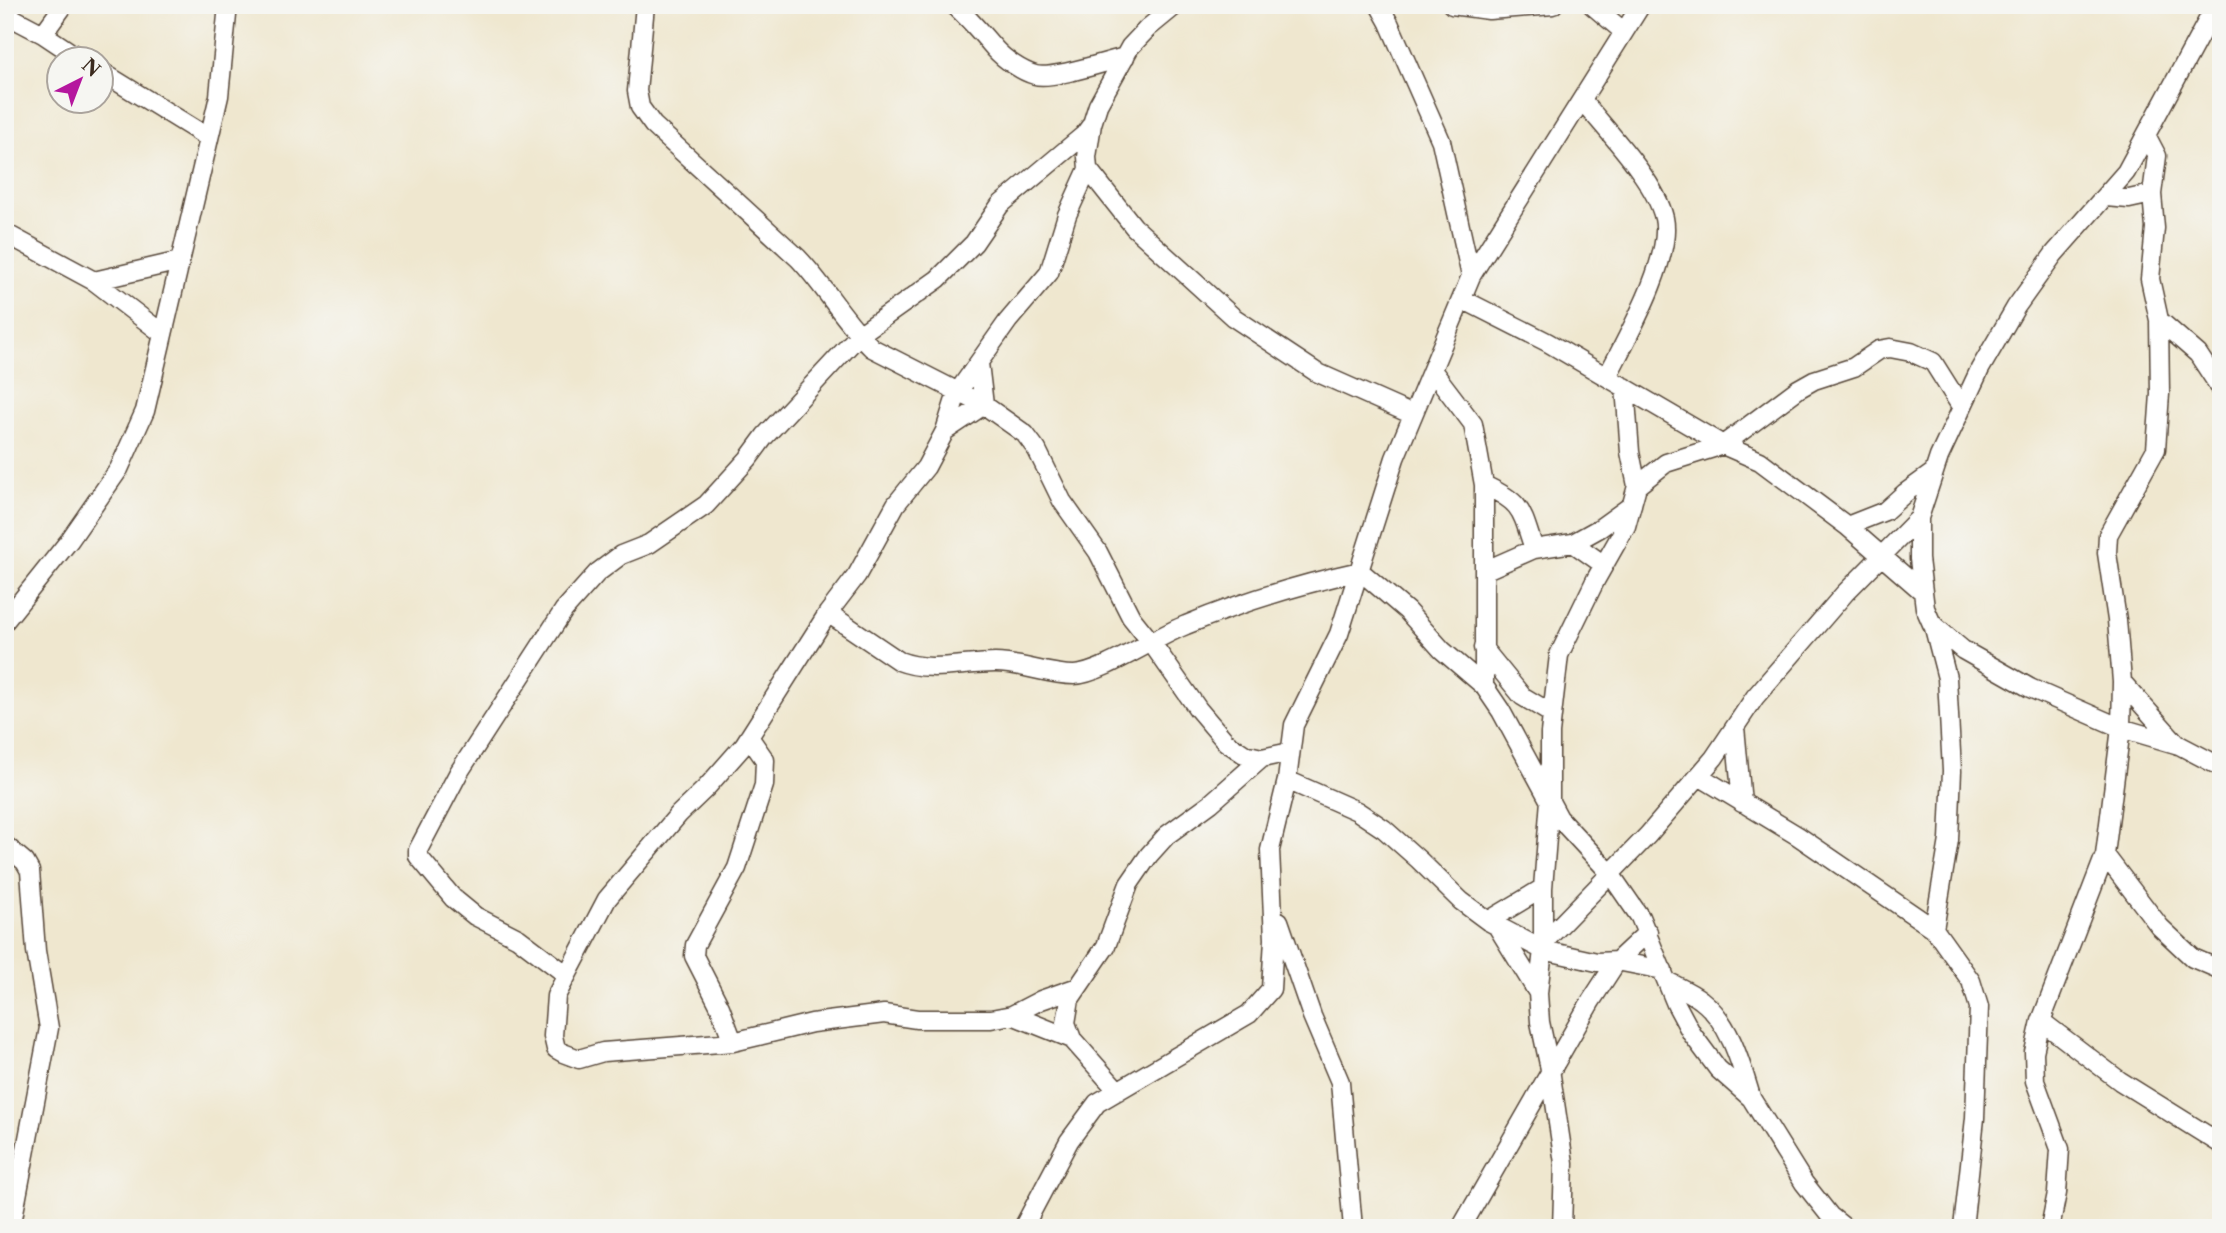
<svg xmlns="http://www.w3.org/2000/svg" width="2226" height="1233" font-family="'Libre Caslon Text',serif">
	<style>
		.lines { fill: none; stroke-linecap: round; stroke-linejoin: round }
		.minor-casing { stroke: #564639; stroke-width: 21 }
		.minor { stroke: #fff; stroke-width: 18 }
	</style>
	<rect width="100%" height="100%" fill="#f6f6f2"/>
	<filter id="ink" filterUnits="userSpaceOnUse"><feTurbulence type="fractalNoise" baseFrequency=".0143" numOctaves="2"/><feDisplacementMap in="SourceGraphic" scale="14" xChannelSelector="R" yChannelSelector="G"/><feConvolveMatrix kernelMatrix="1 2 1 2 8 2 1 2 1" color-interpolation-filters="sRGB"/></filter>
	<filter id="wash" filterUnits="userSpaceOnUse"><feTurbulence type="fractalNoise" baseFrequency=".00686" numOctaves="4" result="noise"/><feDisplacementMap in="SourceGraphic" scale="28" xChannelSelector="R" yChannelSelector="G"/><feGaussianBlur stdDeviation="1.57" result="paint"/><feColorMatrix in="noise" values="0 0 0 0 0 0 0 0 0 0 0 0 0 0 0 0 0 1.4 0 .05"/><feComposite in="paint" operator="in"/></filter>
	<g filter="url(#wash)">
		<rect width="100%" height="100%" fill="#efe7cf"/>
	</g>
	<g filter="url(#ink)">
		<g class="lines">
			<!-- minor casing -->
			<g class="minor-casing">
				<path id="minor" d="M 645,5 L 637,91 L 640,107 L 653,125 L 798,258 C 825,286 844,321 872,348 L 984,405 L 1025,434 L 1037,450 L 1062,501 L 1098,552 L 1131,617 L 1151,642 L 1198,709 L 1226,742 L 1244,754 L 1262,758 L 1290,752
					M 954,5 C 970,19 981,33 995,49 C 1004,59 1021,71 1035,75 C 1052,80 1107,61 1125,57
					M 1379,5 L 1389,23 L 1441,141 L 1471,276
					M 1452,5 L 1489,10 L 1553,5
					M 1592,5 L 1624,32
					M 2216,5 L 2126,172 L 2054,254 L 2016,307 L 1980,369 L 1939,457 L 1919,518 L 1919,559 L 1925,608 L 1932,624 L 1963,650 L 2030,688 L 2121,728 L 2179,745 L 2221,767
					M 5,14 L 43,34 L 82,60
					M 43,34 L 64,5
					M 102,72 L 209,138
					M 1582,100 C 1607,131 1655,180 1664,218 C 1673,258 1625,341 1607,377
					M 1092,124 L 1087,157 L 1088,169 L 1134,227 L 1233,317 L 1316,372 L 1413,415
					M 2106,197 L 2129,199 L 2152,194
					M 5,233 L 94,281 L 163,334
					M 94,281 L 180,261
					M 1462,299 L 1547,342 L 1723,445 L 1760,461 L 1847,526 L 1923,592
					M 2159,320 L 2198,354 L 2221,389
					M 1432,370 L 1473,424 L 1484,485 L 1484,686
					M 945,431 L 984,405 L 979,363
					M 1484,485 C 1523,503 1521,510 1534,549
					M 1637,486 L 1666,463 L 1723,445 L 1798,389 L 1814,380 L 1854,367 L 1879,350 L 1890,348 L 1911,352 L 1933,362 L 1962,408
					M 1847,526 L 1885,511 L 1905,493 L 1934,472
					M 1573,543 L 1604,565
					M 1484,571 L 1534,549 L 1573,543 L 1600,528 L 1632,505
					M 828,613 L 899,661 C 930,673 962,663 995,663 C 1022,663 1047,675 1074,675 C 1102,674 1157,636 1186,625 C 1242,602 1301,584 1360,571 L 1407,611 L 1442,650 L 1484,686 L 1501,711 L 1559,818 L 1609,872 L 1640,917 L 1676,1004 L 1692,1034 L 1718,1069 L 1751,1098 L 1804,1183 L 1830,1216 L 1845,1228
					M 5,621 L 69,541 L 119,469 L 145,411 L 219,96 L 228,5
					M 1933,624 L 1947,678 L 1952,771 L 1949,840 L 1934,929
					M 1483,648 L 1522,696 L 1552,714
					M 2122,682 L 2178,745
					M 1735,727 L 1742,803
					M 1699,776 L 1798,836 L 1934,929 L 1971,981 L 1979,1007 L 1975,1118 L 1963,1228
					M 1287,780 L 1357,811 L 1384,829 L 1419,860 L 1461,901 L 1488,921 L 1543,950 L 1597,962 L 1617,961 L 1663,970
					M 5,845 L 25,862 L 30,871 L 36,951 L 49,1028 L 11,1228
					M 2105,855 L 2160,927 L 2193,958 L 2221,970
					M 1279,921 L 1312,1016 L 1340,1082 L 1353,1228
					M 1488,921 L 1543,888
					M 1497,926 L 1538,993
					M 1543,943 L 1648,835 L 1714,758 L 1755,697 L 1845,593 L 1919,518
					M 567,975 L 518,938 L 475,916 L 453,898 L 418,856 L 418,850 L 459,772 L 564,610 L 597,573 L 621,555 L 649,544 L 706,505 L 748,459 L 765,436 L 859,335 L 938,279 L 974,243 L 1000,205 L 1084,135 L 1092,124 L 1098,105 L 1130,47 L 1148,28 L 1176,5
					M 1667,981 C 1678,987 1691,992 1701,1000 C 1730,1022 1741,1064 1751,1097
					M 1078,987 L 1041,1000 L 1012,1015 L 991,1019 L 917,1019 L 884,1014 L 812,1023 L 733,1042 L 603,1052 L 579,1059 L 563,1053 L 556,1049 L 553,1036 L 556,996 L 607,899 L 679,814 L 706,788 L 744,745 L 828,613 L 857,575 L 896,504 L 926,467 L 945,431 L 957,393 L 1008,321 L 1049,273 L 1067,215 L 1088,169
					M 1012,1015 L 1072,1039
					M 2041,1021 L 2120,1081 L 2221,1144
					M 733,1042 L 720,1007 L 694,956 L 695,945 L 737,868 L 764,785 L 765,760 L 749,737
					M 1118,1091 L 1072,1039 L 1066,1023 L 1070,999 L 1106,946 L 1129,884 L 1149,855 L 1167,835 L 1211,803 L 1262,758
					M 1023,1228 L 1069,1141 L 1097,1103 L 1249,1014 L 1271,989 L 1274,939 L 1270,850 L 1287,780 L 1294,725 L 1339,634 L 1395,458 L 1471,276 L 1641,5
					M 1461,1228 L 1591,1001 L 1617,961 L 1648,932
					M 1562,1228 L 1564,1163 L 1550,1069 L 1540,1022 L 1538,993 L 1543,950 L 1543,888 L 1550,800 L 1550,733 L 1559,655 L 1596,579 L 1626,526 L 1637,486 L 1630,452 L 1625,387
					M 2050,1228 L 2057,1193 L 2060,1149 L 2035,1081 L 2034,1052 L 2041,1021 L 2105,855 L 2121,728 L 2122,682 L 2117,620 L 2107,553 L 2108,535 L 2156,449 L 2160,394 L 2159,320 L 2150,279 L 2155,228 L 2152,194 L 2157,156 L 2146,135"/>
			</g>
			<!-- minor -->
			<use href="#minor" class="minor"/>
		</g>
	</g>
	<!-- margin -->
	<rect width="2226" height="1233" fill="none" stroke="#f6f6f2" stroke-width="28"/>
	<!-- north arrow -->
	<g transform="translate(80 80) rotate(42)"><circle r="33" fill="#f6f6f2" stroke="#aba49d" stroke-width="2"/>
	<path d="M0-5L12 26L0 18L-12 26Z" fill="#b5179e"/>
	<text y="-10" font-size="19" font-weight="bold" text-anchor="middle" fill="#3b2a1e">N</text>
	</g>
</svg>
